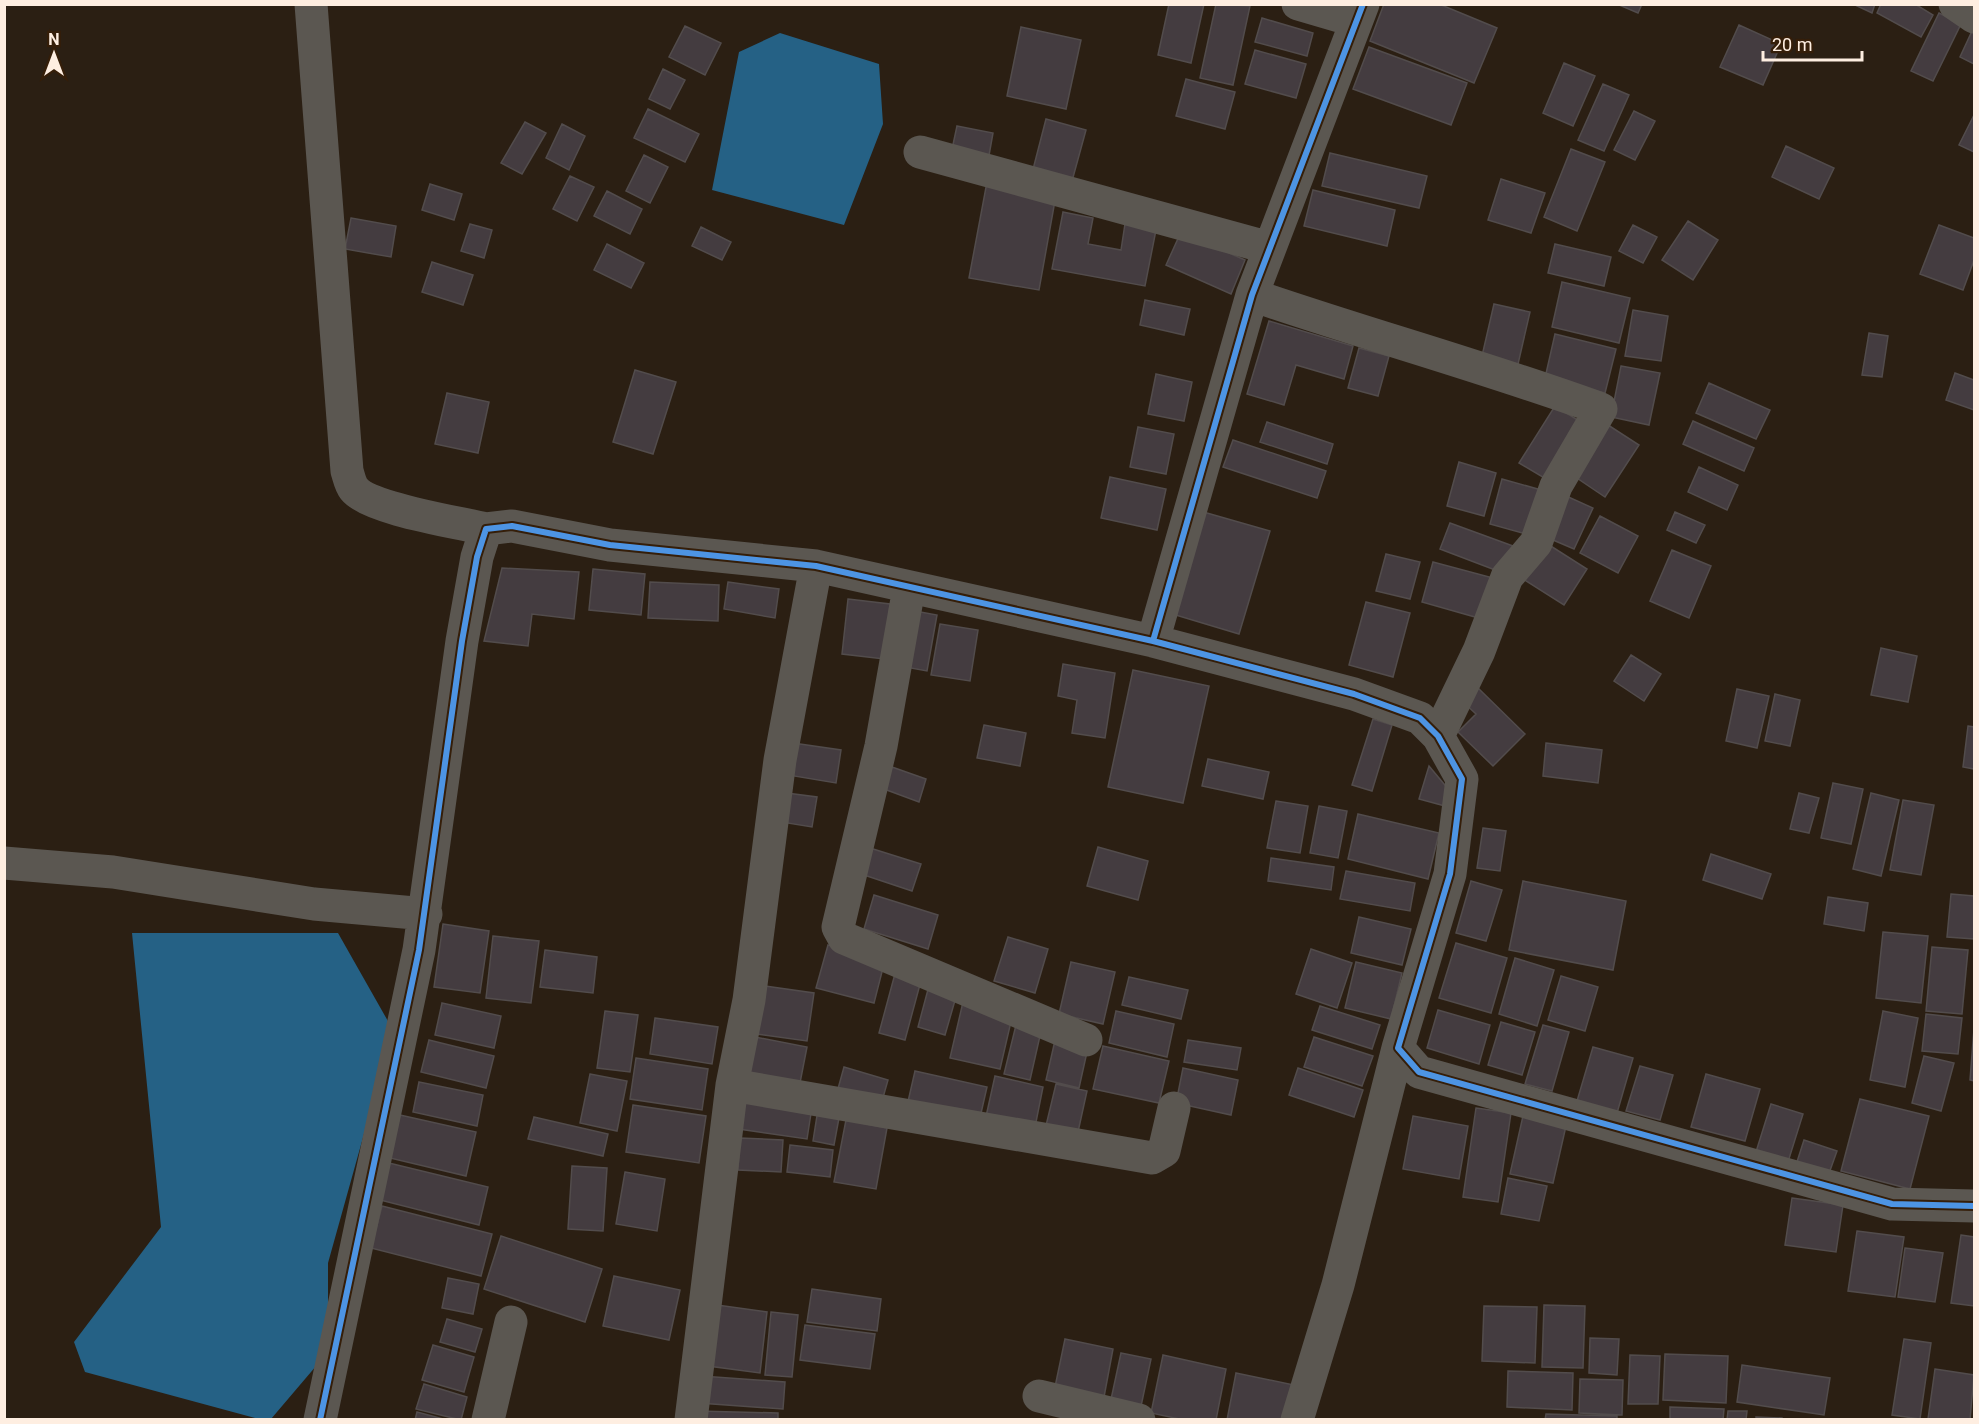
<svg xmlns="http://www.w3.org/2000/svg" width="1979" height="1424" font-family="Roboto,sans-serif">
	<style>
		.water { fill: #256185 }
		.building { fill: #443c40; stroke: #524c4c; stroke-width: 1.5 }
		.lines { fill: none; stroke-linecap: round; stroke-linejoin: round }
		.minor { stroke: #5b5751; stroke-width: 33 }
		.cycleway-casing { stroke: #351e09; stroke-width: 10 }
		.cycleway { stroke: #4d94e3; stroke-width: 6 }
	</style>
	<rect width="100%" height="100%" fill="#2b1f13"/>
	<!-- water -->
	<path class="water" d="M 780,33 L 879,64 L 883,124 L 844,225 L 712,190 L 739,52 Z
		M 132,933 L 338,933 L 393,1030 L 328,1263 L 328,1352 L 271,1419 L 262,1420 L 85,1372 L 74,1342 L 161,1227 Z"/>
	<!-- building -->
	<path class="building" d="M 1169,4 L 1204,4 L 1191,63 L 1158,55 Z
		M 1216,4 L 1250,6 L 1233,85 L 1200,78 Z
		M 1384,4 L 1439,4 L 1497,28 L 1474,83 L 1370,41 Z
		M 1617,4 L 1642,4 L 1638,13 Z
		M 1853,4 L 1875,4 L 1872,13 Z
		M 1881,4 L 1915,4 L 1933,15 L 1921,37 L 1877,13 Z
		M 1939,13 L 1961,24 L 1933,81 L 1911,71 Z
		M 1262,18 L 1313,33 L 1307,56 L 1255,42 Z
		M 1739,25 L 1781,44 L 1763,85 L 1720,67 Z
		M 685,26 L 721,43 L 705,75 L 669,57 Z
		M 1021,27 L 1081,40 L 1066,109 L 1007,96 Z
		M 1972,31 L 1974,32 L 1974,64 L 1960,57 Z
		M 1369,47 L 1467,83 L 1451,125 L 1353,89 Z
		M 1255,50 L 1306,64 L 1296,98 L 1245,84 Z
		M 1564,63 L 1595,76 L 1573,126 L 1543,113 Z
		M 663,69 L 685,80 L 670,109 L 649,99 Z
		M 1186,79 L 1235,92 L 1225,129 L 1176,116 Z
		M 1603,84 L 1629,95 L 1604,151 L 1578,140 Z
		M 648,109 L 699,134 L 685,162 L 634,138 Z
		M 1634,111 L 1655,121 L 1635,160 L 1614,150 Z
		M 1974,115 L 1974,152 L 1959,145 Z
		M 1046,119 L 1086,130 L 1069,192 L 1030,181 Z
		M 525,122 L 546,133 L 522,174 L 501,163 Z
		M 562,124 L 585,136 L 569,170 L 546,158 Z
		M 957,126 L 993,133 L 988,161 L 951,154 Z
		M 1786,146 L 1834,168 L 1819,199 L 1772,177 Z
		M 1571,149 L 1605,162 L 1577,231 L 1544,217 Z
		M 1330,153 L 1427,176 L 1419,208 L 1322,186 Z
		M 644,155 L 668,167 L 650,203 L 626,191 Z
		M 570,176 L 594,187 L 577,221 L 553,209 Z
		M 1501,179 L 1545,193 L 1531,233 L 1488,220 Z
		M 987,182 L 1056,195 L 1039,290 L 969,278 Z
		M 430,184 L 462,194 L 454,220 L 422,210 Z
		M 1313,190 L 1395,210 L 1387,246 L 1304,226 Z
		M 607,191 L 642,209 L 630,234 L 594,216 Z
		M 1063,212 L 1093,218 L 1088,244 L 1121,250 L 1125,224 L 1156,230 L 1145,286 L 1052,269 Z
		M 351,218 L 396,226 L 391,257 L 345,249 Z
		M 1688,221 L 1718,240 L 1693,280 L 1662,260 Z
		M 470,224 L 492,230 L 484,258 L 461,251 Z
		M 1633,225 L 1657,237 L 1643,263 L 1619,251 Z
		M 1939,225 L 1974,238 L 1974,260 L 1963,290 L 1920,274 Z
		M 701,227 L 731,242 L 722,260 L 692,246 Z
		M 1181,232 L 1245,260 L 1231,294 L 1166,265 Z
		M 607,244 L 644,263 L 631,288 L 594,270 Z
		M 1555,244 L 1611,257 L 1604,286 L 1548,273 Z
		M 432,262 L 473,275 L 463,305 L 422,292 Z
		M 1562,282 L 1630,298 L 1619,343 L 1552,327 Z
		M 1145,300 L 1190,309 L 1184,335 L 1140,325 Z
		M 1494,304 L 1530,312 L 1518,364 L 1482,356 Z
		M 1633,310 L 1668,316 L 1661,361 L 1625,356 Z
		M 1269,321 L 1353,346 L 1344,379 L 1296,365 L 1284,405 L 1247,394 Z
		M 1869,333 L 1888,336 L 1882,377 L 1862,375 Z
		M 1555,334 L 1616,349 L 1605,393 L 1545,378 Z
		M 1359,348 L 1389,356 L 1378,396 L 1348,388 Z
		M 1621,366 L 1660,373 L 1649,425 L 1611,417 Z
		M 635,370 L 676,382 L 653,454 L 613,442 Z
		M 1955,373 L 1974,380 L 1974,410 L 1946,400 Z
		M 1156,374 L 1192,382 L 1184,421 L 1148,414 Z
		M 1709,383 L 1770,410 L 1756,439 L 1696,413 Z
		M 447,393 L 489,402 L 478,453 L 435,444 Z
		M 1555,406 L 1581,422 L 1546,479 L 1519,463 Z
		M 1693,421 L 1754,448 L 1744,471 L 1683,444 Z
		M 1267,422 L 1333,444 L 1327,464 L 1260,442 Z
		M 1608,425 L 1639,445 L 1605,497 L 1574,476 Z
		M 1138,427 L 1174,434 L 1166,474 L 1130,467 Z
		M 1233,440 L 1326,471 L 1317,498 L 1223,467 Z
		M 1459,462 L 1496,473 L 1484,516 L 1447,506 Z
		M 1699,467 L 1738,485 L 1727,510 L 1688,492 Z
		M 1110,477 L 1166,489 L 1157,530 L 1101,518 Z
		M 1502,479 L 1545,491 L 1533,536 L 1490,524 Z
		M 1564,495 L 1593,508 L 1574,549 L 1546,537 Z
		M 1200,511 L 1270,531 L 1239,634 L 1169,613 Z
		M 1675,512 L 1705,525 L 1696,543 L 1667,530 Z
		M 1600,516 L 1638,536 L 1618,573 L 1580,553 Z
		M 1450,523 L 1513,546 L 1503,573 L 1440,549 Z
		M 1546,543 L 1587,569 L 1564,605 L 1523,579 Z
		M 1672,550 L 1711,566 L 1689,618 L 1650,601 Z
		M 1386,554 L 1420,562 L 1410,599 L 1376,591 Z
		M 1433,562 L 1493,578 L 1482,619 L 1422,602 Z
		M 502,568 L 579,572 L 574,619 L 532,614 L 528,646 L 484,641 Z
		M 593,569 L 645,574 L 641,615 L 589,610 Z
		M 650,582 L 719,585 L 718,621 L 648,618 Z
		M 728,582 L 779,589 L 775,618 L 724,609 Z
		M 848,599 L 890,604 L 884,659 L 842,654 Z
		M 1366,602 L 1410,613 L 1393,677 L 1349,665 Z
		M 915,611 L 937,615 L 927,671 L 905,667 Z
		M 940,624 L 978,630 L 970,681 L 931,675 Z
		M 1881,648 L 1917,656 L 1908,702 L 1871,695 Z
		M 1631,655 L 1661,674 L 1644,701 L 1614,681 Z
		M 1063,664 L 1115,673 L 1105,738 L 1072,733 L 1077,700 L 1058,696 Z
		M 1133,670 L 1209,686 L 1183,803 L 1108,787 Z
		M 1476,686 L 1525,734 L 1493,766 L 1458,732 L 1476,714 L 1462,701 Z
		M 1737,689 L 1769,696 L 1757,748 L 1726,741 Z
		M 1775,694 L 1800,700 L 1790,746 L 1765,741 Z
		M 1373,719 L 1392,725 L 1372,791 L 1352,785 Z
		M 984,725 L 1026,733 L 1020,766 L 977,758 Z
		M 1968,726 L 1974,727 L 1974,769 L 1963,767 Z
		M 793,743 L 841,750 L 836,783 L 788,775 Z
		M 1546,743 L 1602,750 L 1598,783 L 1543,776 Z
		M 1208,759 L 1269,772 L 1263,799 L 1202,786 Z
		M 1429,766 L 1449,790 L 1445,806 L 1419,799 Z
		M 892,767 L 926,779 L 919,802 L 884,789 Z
		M 1833,783 L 1863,789 L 1851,844 L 1821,838 Z
		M 779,792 L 817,797 L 812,827 L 775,821 Z
		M 1799,793 L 1819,798 L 1809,833 L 1790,829 Z
		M 1871,793 L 1899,800 L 1881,876 L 1853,869 Z
		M 1903,800 L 1934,805 L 1921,875 L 1890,870 Z
		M 1276,801 L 1308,806 L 1300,853 L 1267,848 Z
		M 1319,806 L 1347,811 L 1338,858 L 1310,853 Z
		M 1358,814 L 1439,833 L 1428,879 L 1348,859 Z
		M 1483,828 L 1506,831 L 1500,871 L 1477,868 Z
		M 1098,847 L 1148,861 L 1138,900 L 1087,886 Z
		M 870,848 L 921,864 L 912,891 L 861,874 Z
		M 1711,854 L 1771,874 L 1762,899 L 1703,880 Z
		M 1271,858 L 1334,867 L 1331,890 L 1268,881 Z
		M 1346,871 L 1415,883 L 1410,911 L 1340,899 Z
		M 1471,881 L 1502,890 L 1486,941 L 1456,933 Z
		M 1523,881 L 1626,901 L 1613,970 L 1509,950 Z
		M 1951,894 L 1974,896 L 1974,939 L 1947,937 Z
		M 874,895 L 938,915 L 928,949 L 864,929 Z
		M 1828,897 L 1868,903 L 1864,931 L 1824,924 Z
		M 1359,917 L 1411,929 L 1402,965 L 1351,953 Z
		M 443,924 L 489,931 L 480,993 L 434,987 Z
		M 1883,932 L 1928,936 L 1921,1003 L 1876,998 Z
		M 493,936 L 539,941 L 531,1003 L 486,998 Z
		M 1008,937 L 1048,949 L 1035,993 L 994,981 Z
		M 1456,943 L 1507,958 L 1491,1013 L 1439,998 Z
		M 828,945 L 885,960 L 874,1003 L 816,988 Z
		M 1932,947 L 1968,950 L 1962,1014 L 1926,1011 Z
		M 1311,949 L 1352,963 L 1337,1008 L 1296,994 Z
		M 545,950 L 597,957 L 593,993 L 540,987 Z
		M 1515,958 L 1554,970 L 1537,1026 L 1499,1014 Z
		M 1071,962 L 1115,972 L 1103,1024 L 1059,1014 Z
		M 1356,962 L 1402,973 L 1391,1019 L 1345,1008 Z
		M 896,970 L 922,977 L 905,1040 L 879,1033 Z
		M 1561,976 L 1598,987 L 1585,1031 L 1548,1020 Z
		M 1129,977 L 1188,990 L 1181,1019 L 1122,1005 Z
		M 930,982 L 958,990 L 945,1035 L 918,1027 Z
		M 765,986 L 814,993 L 807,1041 L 757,1034 Z
		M 963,1002 L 1013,1013 L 1000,1069 L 950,1058 Z
		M 442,1003 L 501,1016 L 494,1048 L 435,1035 Z
		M 1320,1006 L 1380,1025 L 1372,1049 L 1312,1030 Z
		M 1438,1010 L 1490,1025 L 1479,1064 L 1427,1048 Z
		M 605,1011 L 638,1015 L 630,1072 L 597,1068 Z
		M 1116,1011 L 1174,1024 L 1167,1057 L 1109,1043 Z
		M 1883,1011 L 1918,1018 L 1905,1087 L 1870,1080 Z
		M 1926,1014 L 1962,1018 L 1958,1054 L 1922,1051 Z
		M 655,1018 L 718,1027 L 712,1064 L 650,1054 Z
		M 1017,1021 L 1042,1027 L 1030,1080 L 1004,1074 Z
		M 1501,1022 L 1535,1032 L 1522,1075 L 1488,1065 Z
		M 1543,1025 L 1569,1032 L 1552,1091 L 1525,1084 Z
		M 1974,1029 L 1974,1081 L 1970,1080 Z
		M 1056,1036 L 1089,1043 L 1079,1088 L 1046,1080 Z
		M 755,1037 L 807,1047 L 799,1088 L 747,1078 Z
		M 1314,1037 L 1373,1056 L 1362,1086 L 1304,1067 Z
		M 429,1040 L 494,1056 L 486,1088 L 421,1072 Z
		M 1188,1040 L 1241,1048 L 1237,1070 L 1184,1062 Z
		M 1103,1046 L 1169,1061 L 1159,1103 L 1093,1089 Z
		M 1593,1047 L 1633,1058 L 1617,1113 L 1577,1101 Z
		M 1924,1056 L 1954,1063 L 1941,1111 L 1912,1103 Z
		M 636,1058 L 708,1069 L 702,1110 L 630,1099 Z
		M 1640,1066 L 1673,1075 L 1660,1120 L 1626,1111 Z
		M 844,1067 L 888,1080 L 880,1108 L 836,1096 Z
		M 1183,1068 L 1238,1080 L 1231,1115 L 1176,1103 Z
		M 1298,1068 L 1363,1090 L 1354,1117 L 1289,1095 Z
		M 915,1071 L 987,1087 L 979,1122 L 907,1106 Z
		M 590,1074 L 627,1081 L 617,1131 L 580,1123 Z
		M 1706,1074 L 1760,1089 L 1745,1141 L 1691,1127 Z
		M 995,1076 L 1043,1087 L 1034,1132 L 985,1121 Z
		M 419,1082 L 483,1095 L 477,1126 L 413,1112 Z
		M 1056,1084 L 1087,1091 L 1076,1141 L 1044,1134 Z
		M 736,1096 L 812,1107 L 807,1139 L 732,1128 Z
		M 1860,1099 L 1929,1116 L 1910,1189 L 1841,1171 Z
		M 819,1103 L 841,1107 L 834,1145 L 813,1141 Z
		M 1771,1104 L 1803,1114 L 1787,1165 L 1755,1155 Z
		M 633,1105 L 706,1116 L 699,1163 L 626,1152 Z
		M 1476,1108 L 1511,1113 L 1498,1202 L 1463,1197 Z
		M 400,1115 L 476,1132 L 466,1176 L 390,1158 Z
		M 1413,1116 L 1468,1126 L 1459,1179 L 1403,1169 Z
		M 1523,1116 L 1566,1126 L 1553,1183 L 1510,1174 Z
		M 534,1117 L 608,1134 L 603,1156 L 528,1139 Z
		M 846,1120 L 887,1128 L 876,1189 L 834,1182 Z
		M 740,1138 L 783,1140 L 781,1172 L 738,1170 Z
		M 1804,1140 L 1837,1151 L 1827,1179 L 1795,1168 Z
		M 790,1145 L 833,1150 L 830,1177 L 787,1172 Z
		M 389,1163 L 488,1187 L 479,1225 L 380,1200 Z
		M 572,1166 L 607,1168 L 603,1231 L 568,1229 Z
		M 625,1172 L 665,1179 L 657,1231 L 616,1224 Z
		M 1508,1178 L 1547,1186 L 1539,1221 L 1501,1214 Z
		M 1792,1198 L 1843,1205 L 1836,1252 L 1785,1245 Z
		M 382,1206 L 492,1234 L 481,1276 L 371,1248 Z
		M 1857,1231 L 1904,1237 L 1895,1297 L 1848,1291 Z
		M 1961,1235 L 1974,1237 L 1974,1306 L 1951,1303 Z
		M 501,1236 L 602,1269 L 585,1322 L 484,1289 Z
		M 1905,1248 L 1943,1253 L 1935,1302 L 1898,1297 Z
		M 614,1276 L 680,1290 L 669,1340 L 603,1326 Z
		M 448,1278 L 479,1284 L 473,1314 L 442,1308 Z
		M 812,1289 L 881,1299 L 877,1331 L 807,1322 Z
		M 717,1305 L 767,1312 L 760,1373 L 708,1366 Z
		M 1544,1305 L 1585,1306 L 1583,1368 L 1542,1367 Z
		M 1484,1306 L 1537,1307 L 1535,1363 L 1482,1361 Z
		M 771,1312 L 798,1315 L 792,1377 L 765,1375 Z
		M 447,1319 L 482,1329 L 475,1352 L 440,1342 Z
		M 805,1325 L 875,1334 L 870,1369 L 800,1360 Z
		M 1590,1338 L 1619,1339 L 1617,1375 L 1589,1373 Z
		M 1065,1339 L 1113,1349 L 1104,1397 L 1055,1387 Z
		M 1904,1339 L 1931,1343 L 1920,1419 L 1892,1415 Z
		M 433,1345 L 474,1357 L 464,1392 L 422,1380 Z
		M 1121,1353 L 1151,1359 L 1140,1411 L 1110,1404 Z
		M 1665,1354 L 1728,1356 L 1726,1403 L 1663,1400 Z
		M 1163,1355 L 1226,1369 L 1216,1420 L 1184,1420 L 1151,1413 Z
		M 1630,1355 L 1660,1356 L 1658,1404 L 1628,1404 Z
		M 1742,1365 L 1830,1378 L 1824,1415 L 1737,1402 Z
		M 1935,1369 L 1974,1375 L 1970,1420 L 1928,1419 Z
		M 1508,1371 L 1573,1373 L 1572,1410 L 1507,1407 Z
		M 1236,1373 L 1294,1385 L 1287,1420 L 1227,1420 Z
		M 701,1376 L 785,1382 L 783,1409 L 699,1403 Z
		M 1580,1379 L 1623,1380 L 1622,1415 L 1579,1413 Z
		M 424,1384 L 467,1397 L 461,1420 L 416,1409 Z
		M 1670,1407 L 1724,1409 L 1723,1420 L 1670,1420 Z
		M 697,1411 L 778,1413 L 778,1420 L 697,1420 Z
		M 1728,1411 L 1747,1411 L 1746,1420 L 1727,1420 Z
		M 417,1412 L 447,1420 L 415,1420 Z
		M 1546,1414 L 1617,1416 L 1617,1420 L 1545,1420 Z
		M 1756,1417 L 1782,1418 L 1782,1420 L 1756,1420 Z"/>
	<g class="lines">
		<!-- minor -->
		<path class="minor" d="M 311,4 L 347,471 C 349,477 350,484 354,489 C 370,509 457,522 486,529
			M 1298,4 L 1356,21
			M 1363,4 L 1252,295 L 1153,641 L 1354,694 L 1420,718 L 1438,736 L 1462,779 L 1450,874 L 1398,1048 L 1419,1072 L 1892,1204 L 1974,1206
			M 1955,4 L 1974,17
			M 920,152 L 1270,248
			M 1252,295 C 1368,335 1486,367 1601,409 L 1556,486 L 1536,543 L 1507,577 L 1479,651 L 1438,736
			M 909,588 L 881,746 L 838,927 L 844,938 L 1086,1040
			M 4,863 L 113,872 L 314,904 L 426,914
			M 732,1085 L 1152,1158 L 1164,1151 L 1174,1108
			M 1039,1396 L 1139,1420
			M 320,1420 L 419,950 L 462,641 L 477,557 L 486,529 L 512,526 L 610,545 L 816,566 L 1153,641
			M 488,1420 L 511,1322
			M 691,1420 L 732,1085 L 749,1000 L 780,760 L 816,566
			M 1297,1420 L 1338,1285 L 1398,1048"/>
		<!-- cycleway casing -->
		<g class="cycleway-casing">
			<path id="cycleway" d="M 1363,4 L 1252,295 L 1153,641 L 1354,694 L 1420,718 L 1438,736 L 1462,779 L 1450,874 L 1398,1048 L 1419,1072 L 1892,1204 L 1974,1206
				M 320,1420 L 419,950 L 462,641 L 477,557 L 486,529 L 512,526 L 610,545 L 816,566 L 1153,641"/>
		</g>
		<!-- cycleway -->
		<use href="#cycleway" class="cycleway"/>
	</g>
	<!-- border -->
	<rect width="1979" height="1424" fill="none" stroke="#feeee1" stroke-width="12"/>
	<!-- north arrow -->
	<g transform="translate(54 54)" stroke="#351e09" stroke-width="4.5" paint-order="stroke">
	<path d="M0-4.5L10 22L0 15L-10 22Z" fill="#feeee1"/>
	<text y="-9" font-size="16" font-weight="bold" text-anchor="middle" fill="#feeee1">N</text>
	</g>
	<!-- scale -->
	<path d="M1763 51v9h99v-9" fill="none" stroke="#feeee1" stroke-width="3"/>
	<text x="1772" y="51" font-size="18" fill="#feeee1" stroke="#351e09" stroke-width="4.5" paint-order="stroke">20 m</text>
</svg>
